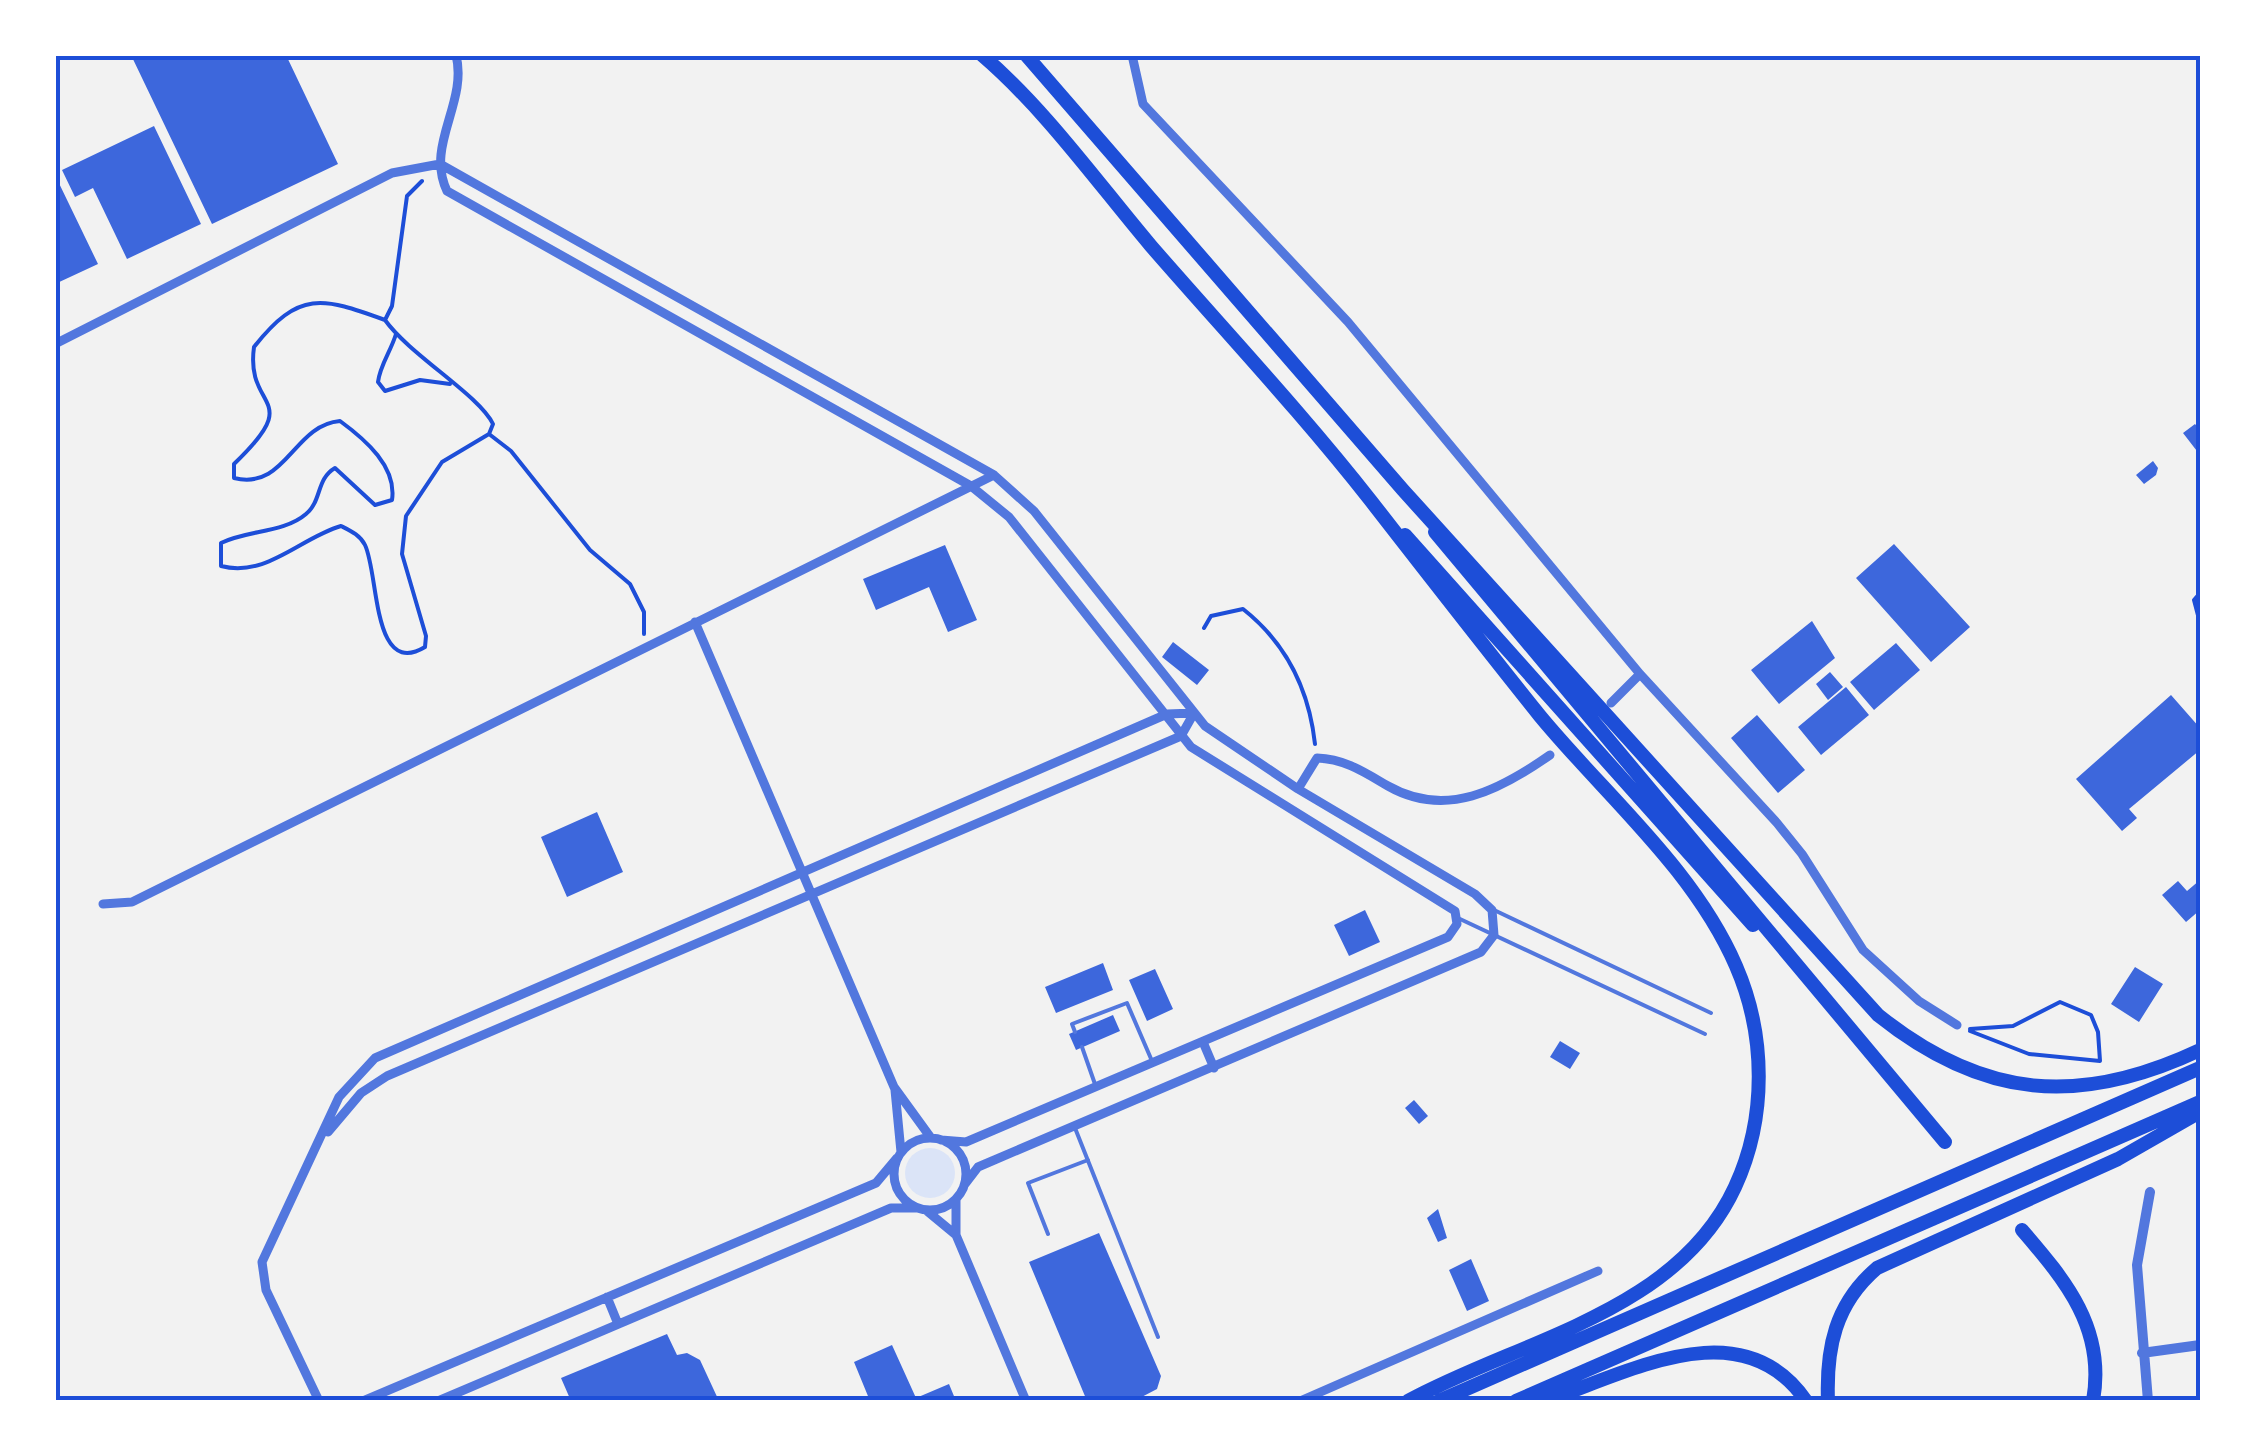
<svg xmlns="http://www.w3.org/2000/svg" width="2255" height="1456" font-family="'Source Sans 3',sans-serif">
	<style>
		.green { fill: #dbe4f7 }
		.building { fill: #3d67dc }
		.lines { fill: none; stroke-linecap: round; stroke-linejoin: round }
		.path { stroke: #1d4ed8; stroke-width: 4 }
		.service { stroke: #5277de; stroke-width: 4 }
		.minor { stroke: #5277de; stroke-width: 9 }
		.tertiary { stroke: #5277de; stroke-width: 10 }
		.trunk { stroke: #1d4ed8; stroke-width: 14 }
		.neatline { fill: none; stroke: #1d4ed8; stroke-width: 4 }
	</style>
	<rect width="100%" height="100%" fill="#f2f2f2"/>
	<!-- green -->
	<path class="green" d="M905 1173a25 25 0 1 1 50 0a25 25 0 1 1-50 0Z"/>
	<!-- building -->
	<path class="building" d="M 131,55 L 286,55 L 338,164 L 212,224 Z
		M 154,126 L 201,224 L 127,259 L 93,188 L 75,197 L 62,170 Z
		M 55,175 L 98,264 L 55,284 Z
		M 2195,424 L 2200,430 L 2200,455 L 2183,433 Z
		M 2153,461 L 2158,468 L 2156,475 L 2144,484 L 2136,475 Z
		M 1894,544 L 1970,627 L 1931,662 L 1856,578 Z
		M 945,545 L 977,620 L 948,632 L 929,587 L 876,610 L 863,579 Z
		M 1812,621 L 1835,658 L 1779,704 L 1751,670 Z
		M 1173,642 L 1209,670 L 1197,685 L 1162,657 Z
		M 1896,643 L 1920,670 L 1874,710 L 1850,682 Z
		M 1830,672 L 1843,687 L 1828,700 L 1816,684 Z
		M 1846,687 L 1869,715 L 1821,755 L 1798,727 Z
		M 2171,695 L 2200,728 L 2200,750 L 2129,809 L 2137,818 L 2122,831 L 2076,779 Z
		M 1757,715 L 1805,770 L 1778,793 L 1731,738 Z
		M 597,812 L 623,872 L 567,897 L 541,837 Z
		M 2200,880 L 2200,910 L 2186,922 L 2162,895 L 2178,881 L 2187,891 Z
		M 1365,910 L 1380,942 L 1349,956 L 1334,925 Z
		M 1103,963 L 1113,990 L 1056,1013 L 1045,987 Z
		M 2135,967 L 2163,984 L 2139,1022 L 2111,1004 Z
		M 1155,969 L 1173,1009 L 1147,1021 L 1129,980 Z
		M 1113,1015 L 1120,1031 L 1076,1050 L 1069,1034 Z
		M 1560,1041 L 1580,1053 L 1570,1069 L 1550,1057 Z
		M 1414,1100 L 1428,1116 L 1419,1124 L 1405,1108 Z
		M 1438,1209 L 1447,1238 L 1438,1242 L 1427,1218 Z
		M 1099,1233 L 1161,1376 L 1157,1389 L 1134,1401 L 1087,1401 L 1029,1262 Z
		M 1471,1259 L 1489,1301 L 1467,1311 L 1449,1270 Z
		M 667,1334 L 677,1355 L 687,1353 L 700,1360 L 719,1401 L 571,1401 L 561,1378 Z
		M 892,1345 L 916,1398 L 949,1384 L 956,1401 L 870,1401 L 854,1362 Z"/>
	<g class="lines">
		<!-- path -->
		<path class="path" d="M 385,320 C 410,355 479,395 493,424 L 489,434 L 442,462 L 406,516 L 402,554 L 426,636 L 425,647 C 372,679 379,574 365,545 C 360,535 351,531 341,526 C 300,538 266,578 221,566 L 221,543 C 247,530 284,533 306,514 C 322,501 316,479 335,468 L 375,505 L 392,500 C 397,467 366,440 340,421 C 293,425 286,491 234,478 L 234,464 C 306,395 245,412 254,347 C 299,290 322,297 385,320 L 392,306 L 407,196 L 422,181
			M 396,334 C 391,351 380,365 378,382 L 385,391 L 420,380 L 450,384
			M 489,434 L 511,451 L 590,550 L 630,584 L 644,612 L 644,634
			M 2200,593 L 2194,600 L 2200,623
			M 1204,628 L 1211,616 L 1243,609 C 1286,643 1309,690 1315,744
			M 1970,1029 L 2013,1026 L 2060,1002 L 2091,1015 L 2098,1032 L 2100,1061 L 2029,1054 L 1970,1031"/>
		<!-- service -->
		<path class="service" d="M 1494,910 L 1711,1013
			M 1460,919 L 1705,1034
			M 1075,1032 L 1072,1024 L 1127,1003 L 1152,1061
			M 1082,1047 L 1096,1087
			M 1075,1128 L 1158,1337
			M 1048,1234 L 1028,1183 L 1088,1160"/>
		<!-- minor -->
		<path class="minor" d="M 456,55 C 468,103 425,145 447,191 L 971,486 L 1009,517 L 1191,747 L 1455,911 L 1457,924 L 1448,937 L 966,1142 L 941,1140
			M 1132,55 L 1143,104 L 1348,322 L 1640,674 L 1777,823 L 1802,854 L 1863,950 L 1919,1001 L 1957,1025
			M 440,164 L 994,475 L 1034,511 L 1205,726 L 1298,789 L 1475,894 L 1492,910 L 1494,935 L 1481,952 L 978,1167 L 965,1184
			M 55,344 L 392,173 L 440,164
			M 695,622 L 894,1087 L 931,1138
			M 1611,703 L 1640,674
			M 1298,789 L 1317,758 C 1345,759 1364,772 1388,786 C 1446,819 1500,790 1550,755
			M 103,904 L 132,902 L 994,475
			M 1203,1042 L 1214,1068
			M 895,1090 L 901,1152
			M 328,1132 L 361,1093 L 387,1076 L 1181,736 L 1194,713
			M894 1174a36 36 0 1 1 72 0a36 36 0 1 1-72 0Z
			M 956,1199 L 956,1235 L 1026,1401
			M 927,1211 L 956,1235
			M 607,1297 L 618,1324
			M 319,1401 L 266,1290 L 262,1262 L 339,1097 L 375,1058 L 1167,714 L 1194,713
			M 363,1401 L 876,1183 L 897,1158
			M 438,1401 L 891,1208 L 915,1208
			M 1300,1401 L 1598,1271"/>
		<!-- tertiary -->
		<path class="tertiary" d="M 2142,1353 L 2200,1345
			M 2148,1401 L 2137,1265 L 2150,1192"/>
		<!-- trunk -->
		<path class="trunk" d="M 982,55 C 1045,109 1097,182 1151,246 C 1224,330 1302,413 1371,501 C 1427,573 1483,645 1540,716 C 1606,796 1694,869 1736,966 C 1766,1035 1767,1118 1735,1187 C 1677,1313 1519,1340 1408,1401
			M 1026,55 L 1403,490 L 1878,1015 C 1983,1099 2079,1107 2200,1050
			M 1435,532 L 1945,1142
			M 1405,535 L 1753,925
			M 2022,1230 C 2066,1281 2106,1329 2093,1401
			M 1439,1401 L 2200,1068
			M 1516,1401 L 2200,1102
			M 1545,1401 C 1626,1374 1742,1307 1806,1401
			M 1828,1401 C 1826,1348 1835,1304 1877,1268 L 2118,1159 L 2200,1112"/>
	</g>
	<!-- border -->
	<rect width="2255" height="1456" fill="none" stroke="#ffffff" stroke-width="115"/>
	<rect x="58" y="58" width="2140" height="1340" class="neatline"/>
</svg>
